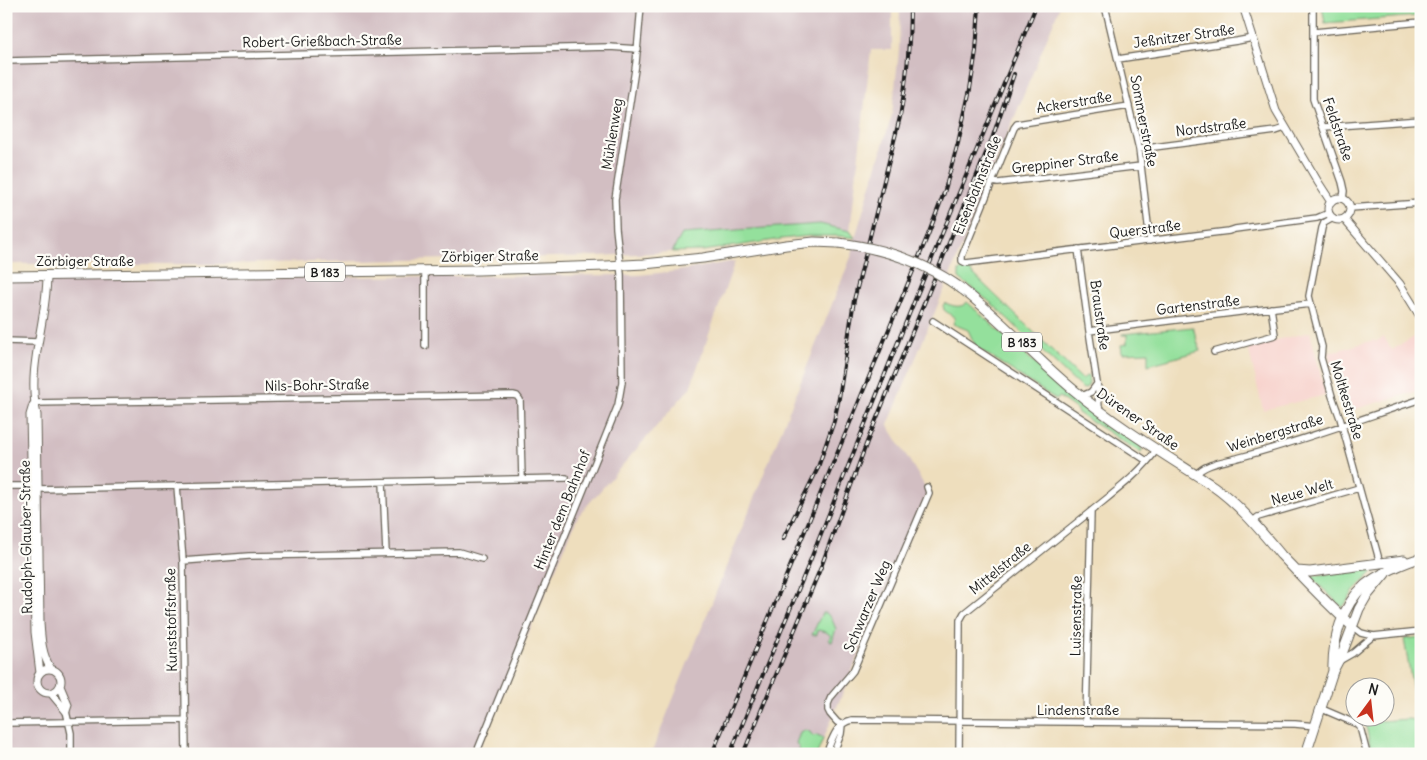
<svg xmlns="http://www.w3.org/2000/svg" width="1427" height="760" font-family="Delius,sans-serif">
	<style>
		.built { fill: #f7d0ca }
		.industrial { fill: #d2bec2 }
		.green { fill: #94e09c; stroke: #587e5c }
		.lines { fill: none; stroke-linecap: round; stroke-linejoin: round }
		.minor-casing { stroke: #666054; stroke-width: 8 }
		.tertiary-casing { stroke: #666054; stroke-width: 9 }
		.primary-casing { stroke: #666054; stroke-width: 11 }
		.minor { stroke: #fff; stroke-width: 5.5 }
		.tertiary { stroke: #fff; stroke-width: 7 }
		.primary { stroke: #fff; stroke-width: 9 }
		.rail-casing { stroke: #1c1c1c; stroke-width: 4 }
		.rail { stroke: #fdfcf7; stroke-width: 2; stroke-dasharray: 5.5; stroke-linecap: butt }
		.primary-bridge-casing { stroke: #666054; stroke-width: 11; stroke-linecap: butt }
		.primary-bridge { stroke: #fff; stroke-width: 9 }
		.labels { text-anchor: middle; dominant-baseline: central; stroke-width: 4.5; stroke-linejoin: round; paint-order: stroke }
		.shield { fill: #fdfcf7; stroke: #605f5e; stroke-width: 1 }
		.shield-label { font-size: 12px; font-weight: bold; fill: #1c1c1c }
		.street-label { font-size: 14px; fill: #1c1c1c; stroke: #fdfcf7 }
	</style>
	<rect width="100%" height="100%" fill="#fdfcf7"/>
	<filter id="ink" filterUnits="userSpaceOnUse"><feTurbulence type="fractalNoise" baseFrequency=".02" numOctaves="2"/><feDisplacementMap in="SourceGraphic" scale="10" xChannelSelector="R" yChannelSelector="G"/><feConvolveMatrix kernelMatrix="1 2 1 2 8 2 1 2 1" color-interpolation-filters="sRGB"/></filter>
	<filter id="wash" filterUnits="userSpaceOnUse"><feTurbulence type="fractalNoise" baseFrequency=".0096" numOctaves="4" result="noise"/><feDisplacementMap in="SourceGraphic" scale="20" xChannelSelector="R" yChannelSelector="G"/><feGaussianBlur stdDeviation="1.12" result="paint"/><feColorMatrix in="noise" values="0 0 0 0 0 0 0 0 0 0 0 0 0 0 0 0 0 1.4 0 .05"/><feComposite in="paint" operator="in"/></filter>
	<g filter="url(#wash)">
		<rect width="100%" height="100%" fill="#eedebd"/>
		<!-- built -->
		<path class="built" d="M 1310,332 L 1326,395 L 1263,410 L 1248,347 Z
			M 1416,336 L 1421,343 L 1421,390 L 1345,412 L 1328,353 L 1374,340 L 1375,342 L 1384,337 L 1392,350 Z"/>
		<!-- industrial -->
		<path class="industrial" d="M 6,6 L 892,6 L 892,50 L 871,50 L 850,231 L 820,224 L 683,234 L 672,252 L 599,256 L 219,264 L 6,264 Z
			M 900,6 L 1060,6 L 951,273 L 888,425 L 926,488 L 926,496 L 817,754 L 651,754 L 853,252 L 855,238 L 892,115 L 899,50 Z
			M 735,261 L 690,388 L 578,516 L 477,754 L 6,754 L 6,279 L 639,275 L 678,271 Z"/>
		<!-- green -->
		<path class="green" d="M 1322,6 L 1419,6 L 1419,16 L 1325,23 Z
			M 820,224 L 850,231 L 855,238 L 839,236 L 809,236 L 782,239 L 703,251 L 672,252 L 682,234 Z
			M 966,267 L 1082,379 L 1088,375 L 1089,383 L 1087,387 L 1084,389 L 1080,387 L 991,303 L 959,278 L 959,271 Z
			M 967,302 L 1079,403 L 1140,445 L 1142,450 L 1141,453 L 1078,413 L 1076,409 L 1059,397 L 1057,400 L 976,347 L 968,330 L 953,324 L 955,318 L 944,310 L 943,305 L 945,303 C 953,306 961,309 967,302 Z
			M 1193,327 L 1200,351 L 1148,365 L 1148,352 L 1122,353 L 1121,345 L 1127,344 L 1127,335 L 1122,335 L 1122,334 Z
			M 1371,568 L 1373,572 L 1356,588 L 1343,607 L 1342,607 L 1312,578 L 1312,576 Z
			M 822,613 L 826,613 L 831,617 L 836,629 L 832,642 L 829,640 L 831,636 L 826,632 L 818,630 L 817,635 L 812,635 Z
			M 1421,637 L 1421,712 L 1417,713 L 1404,639 Z
			M 1408,719 L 1415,720 L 1421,742 L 1421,754 L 1372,754 L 1365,722 Z
			M 805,730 L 810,732 L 813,736 L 817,735 L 822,737 L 823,739 L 817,754 L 800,754 L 799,748 L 796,743 L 800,733 Z"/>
	</g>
	<g filter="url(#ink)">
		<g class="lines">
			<!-- minor casing -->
			<g class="minor-casing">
				<path id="minor" d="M 1105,6 L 1139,149 L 1150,241
					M 1313,6 L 1313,99 L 1342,182 L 1344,191 L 1343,199
					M 1314,32 L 1421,22
					M 1118,59 L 1237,41 L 1253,38
					M 6,61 L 609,47 L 638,49
					M 1129,106 L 1017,124 L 1014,128 L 962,256 L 962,261 L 966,263 L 1229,231 L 1235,229 L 1317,218 L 1329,213
					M 1324,127 L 1421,120
					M 1139,149 L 1276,131 L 1285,128
					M 992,182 L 998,183 L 1141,166
					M 1350,208 L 1421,203
					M 1333,218 L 1324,223 L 1322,228 L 1309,296 L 1322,347 L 1321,358 L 1332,396 L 1340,418 L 1380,563
					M 1078,249 L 1089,331 L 1098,389 L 1099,410
					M 933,321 L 1147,461
					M 1089,331 L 1256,310 L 1311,304
					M 6,341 L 38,342
					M 425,346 L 425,270
					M 1214,352 L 1275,335 L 1271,308
					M 1082,396 L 1091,392 L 1097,384
					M 34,403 L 513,395 L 517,396 L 520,400 L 522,479
					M 1196,475 C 1204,463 1228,461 1241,457 C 1302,441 1361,419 1421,399
					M 383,482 L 386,553
					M 6,486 L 34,486
					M 177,486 L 183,561 L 186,754
					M 38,489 L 566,478
					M 1253,521 L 1258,517 L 1359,488
					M 183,561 L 249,556 L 459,552 L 482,559
					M 1352,626 L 1361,633 L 1373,636 L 1421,631
					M 1339,661 L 1353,653 L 1373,636
					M 1322,709 L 1357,724 L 1360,727 L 1367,754
					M 66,711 L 71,733 L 71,754
					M 1086,722 L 1091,511
					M 6,723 L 186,720
					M 842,725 L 837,722 L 830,714 L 828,710 L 828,704 L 831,697 L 853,671 L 929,493 L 927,487
					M 476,754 L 604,440 L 618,405 L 622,382 L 621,274 L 616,228 L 615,199 L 636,63 L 641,6
					M 826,754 C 832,740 836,723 852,720 L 1295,724 L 1316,726
					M 833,754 L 841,734 L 842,725
					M 959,754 L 960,620 L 964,613 C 1006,579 1048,546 1090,512 C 1112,494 1141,473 1157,449"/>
			</g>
			<!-- tertiary casing -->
			<g class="tertiary-casing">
				<path id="tertiary" d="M 1243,6 L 1276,111 L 1318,182 L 1331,202
					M1328 209a11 11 0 1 1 22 0a11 11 0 1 1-22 0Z
					M 1344,219 L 1400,284 L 1421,318
					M 47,275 C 47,322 26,368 37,415 L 40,623 C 41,639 42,655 51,669
					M 33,405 L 30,415 L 35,632 L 40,673
					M37 681a12 12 0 1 1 24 0a12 12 0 1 1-24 0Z
					M 60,686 L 68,705 L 66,711
					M 51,693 L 66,711"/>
			</g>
			<!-- primary casing -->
			<g class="primary-casing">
				<path id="primary" d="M 6,276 L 479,270 L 606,266 L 644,264 L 703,258 L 786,245 L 814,242 L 838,243
					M 962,289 C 1002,320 1036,359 1075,391 C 1118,427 1167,456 1213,486 C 1240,505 1260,530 1281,555 C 1304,579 1327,604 1352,626
					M 1297,571 L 1310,572 L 1404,560
					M 1333,671 C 1332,641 1342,605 1365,585 C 1377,575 1405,562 1421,558
					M 1306,754 L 1333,671 L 1342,654 L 1359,609 L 1366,597 L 1385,574"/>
			</g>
			<!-- minor -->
			<use href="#minor" class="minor"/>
			<!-- tertiary -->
			<use href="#tertiary" class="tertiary"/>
			<!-- primary -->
			<use href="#primary" class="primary"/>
			<!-- rail casing -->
			<g class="rail-casing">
				<path id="rail" d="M 783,539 L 817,470 L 834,421 L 839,398 L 854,300 L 900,117 C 907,80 910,44 910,6
					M 712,754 L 884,341 L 928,235 L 944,193 L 958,143 L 970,89 L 976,51 L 979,6
					M 730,754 L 808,566 L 914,302 L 1036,6
					M 743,754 L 821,567 L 867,442 L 993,136 L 1014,74"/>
			</g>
			<!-- rail -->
			<use href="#rail" class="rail"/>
			<!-- primary-bridge casing -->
			<g class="primary-bridge-casing">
				<path id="primary-bridge" d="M 838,243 C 884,248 925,262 962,289"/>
			</g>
			<!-- primary-bridge -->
			<use href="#primary-bridge" class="primary-bridge"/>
		</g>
	</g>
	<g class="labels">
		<!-- shield labels -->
		<g class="shield">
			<rect x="305" y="262.5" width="40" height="19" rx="4"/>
			<rect x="1002" y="332.5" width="40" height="19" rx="4"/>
		</g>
		<g class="shield-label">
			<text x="325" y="272">B 183</text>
			<text x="1022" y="342">B 183</text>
		</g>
		<!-- street labels -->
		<g class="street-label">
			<text transform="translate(1184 36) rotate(-8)">Jeßnitzer Straße</text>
			<text transform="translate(322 41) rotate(-1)">Robert-Grießbach-Straße</text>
			<text transform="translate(1074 102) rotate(-9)">Ackerstraße</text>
			<text transform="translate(1144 121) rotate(79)">Sommerstraße</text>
			<text transform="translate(1211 127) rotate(-7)">Nordstraße</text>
			<text transform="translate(1338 129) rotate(71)">Feldstraße</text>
			<text transform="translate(612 134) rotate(-81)">Mühlenweg</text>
			<text transform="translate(1065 162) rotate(-7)">Greppiner Straße</text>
			<text transform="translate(977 185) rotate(-68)">Eisenbahnstraße</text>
			<text transform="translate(1145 229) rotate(-7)">Querstraße</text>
			<text transform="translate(490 256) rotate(-1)">Zörbiger Straße</text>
			<text x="85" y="261">Zörbiger Straße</text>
			<text transform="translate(1198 305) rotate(-7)">Gartenstraße</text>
			<text transform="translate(1100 315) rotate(82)">Braustraße</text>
			<text transform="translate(317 385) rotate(-1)">Nils-Bohr-Straße</text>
			<text transform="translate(1347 400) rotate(73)">Moltkestraße</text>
			<text transform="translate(1138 419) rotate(35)">Dürener Straße</text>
			<text transform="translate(1275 433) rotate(-17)">Weinbergstraße</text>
			<text transform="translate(1302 492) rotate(-16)">Neue Welt</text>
			<text transform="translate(562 510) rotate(-68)">Hinter dem Bahnhof</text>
			<text transform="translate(26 537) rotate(-91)">Rudolph-Glauber-Straße</text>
			<text transform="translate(1000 568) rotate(-39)">Mittelstraße</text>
			<text transform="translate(867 606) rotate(-67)">Schwarzer Weg</text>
			<text transform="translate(1076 616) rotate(-89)">Luisenstraße</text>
			<text transform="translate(171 620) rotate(-91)">Kunststoffstraße</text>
			<text x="1078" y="710">Lindenstraße</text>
		</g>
	</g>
	<!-- margin -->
	<rect width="1427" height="760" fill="none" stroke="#fdfcf7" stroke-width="25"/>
	<!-- north arrow -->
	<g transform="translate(1370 702) rotate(15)"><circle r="24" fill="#fdfcf7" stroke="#a3a29f"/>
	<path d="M0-4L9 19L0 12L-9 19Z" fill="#c8321e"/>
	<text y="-8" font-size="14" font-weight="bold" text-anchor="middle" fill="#1c1c1c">N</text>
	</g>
</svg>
